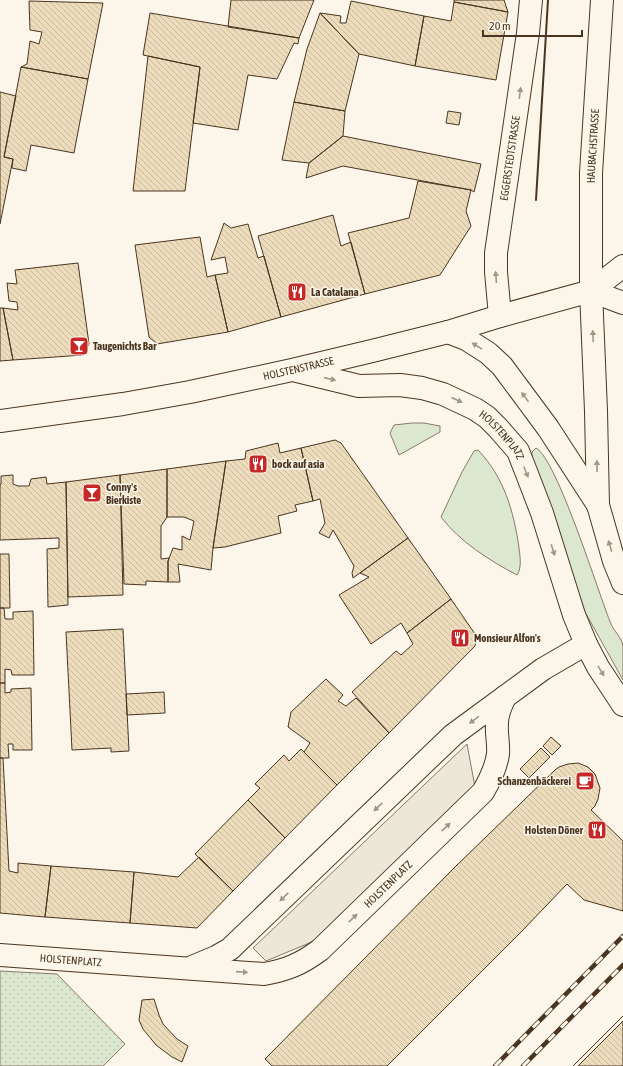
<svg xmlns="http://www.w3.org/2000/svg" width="623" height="1066" font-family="'Asap Condensed',sans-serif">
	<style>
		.grass { fill: #dce7d0; stroke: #887966 }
		.park { fill: url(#park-dots); stroke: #887966 }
		.parking { fill: #ede7d9; stroke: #887966 }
		.building { fill: url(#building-back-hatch); stroke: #4a3520 }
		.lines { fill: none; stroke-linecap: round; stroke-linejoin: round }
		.street-casing { stroke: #4a3520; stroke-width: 24 }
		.secondary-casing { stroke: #4a3520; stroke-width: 24 }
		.street { stroke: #fbf6e9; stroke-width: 22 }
		.secondary { stroke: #fbf6e9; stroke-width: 22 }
		.tram { stroke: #4a3520; stroke-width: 1 }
		.rail-casing { stroke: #4a3520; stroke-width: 4.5 }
		.rail { stroke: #fbf6e9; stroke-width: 3; stroke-dasharray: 9; stroke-linecap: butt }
		.wall { stroke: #4a3520; stroke-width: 2 }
		.oneway { fill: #a29684 }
		.labels { text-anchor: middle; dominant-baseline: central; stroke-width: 3; stroke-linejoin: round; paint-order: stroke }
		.street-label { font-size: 11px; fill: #4a3520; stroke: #fbf6e9 }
		.poi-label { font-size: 11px; font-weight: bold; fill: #4a3520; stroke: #fbf6e9; text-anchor: start }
	</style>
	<defs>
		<pattern id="park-dots" width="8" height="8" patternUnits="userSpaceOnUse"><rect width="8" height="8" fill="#dce7d0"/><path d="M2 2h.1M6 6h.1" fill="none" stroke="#bec7b2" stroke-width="1.8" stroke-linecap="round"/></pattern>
		<pattern id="building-back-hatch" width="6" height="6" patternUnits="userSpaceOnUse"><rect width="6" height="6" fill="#ecdcbc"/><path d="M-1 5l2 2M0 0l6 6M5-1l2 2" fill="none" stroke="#ccbda1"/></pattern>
	</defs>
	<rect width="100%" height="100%" fill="#fbf6e9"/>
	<!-- grass -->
	<path class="grass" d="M 412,423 L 424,423 L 440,426 L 440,432 L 399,455 L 390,433 L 394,425 Z
		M 536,448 C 557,459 599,595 611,624 C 614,631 622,638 623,646 C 623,656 623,669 623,680 L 585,612 L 532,458 L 532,452 Z
		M 478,450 C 504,477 514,512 519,548 C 520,556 522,568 517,575 C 490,561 459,541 441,517 L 462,472 L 474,451 Z"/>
	<!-- park -->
	<path class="park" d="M 0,971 L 57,974 L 125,1044 L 103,1066 L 0,1066 Z"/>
	<!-- parking -->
	<path class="parking" d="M 467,744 L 475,787 L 314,941 L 266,961 L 253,948 Z"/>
	<!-- building -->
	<path class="building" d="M 231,0 L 314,0 L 299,38 L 228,27 Z
		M 454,0 L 504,0 L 508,12 L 454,2 Z
		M 29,1 L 103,3 L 88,79 L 21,67 L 27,64 L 30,41 L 39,44 L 42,32 L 30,30 Z
		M 351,1 L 424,16 L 415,66 L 359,54 L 320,13 L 341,16 L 340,23 L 346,23 Z
		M 454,2 L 508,12 L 496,80 L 415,66 L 424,16 L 451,21 Z
		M 150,13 L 299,38 L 298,44 L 294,43 L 277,79 L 248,75 L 238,130 L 193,123 L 200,67 L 143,55 Z
		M 320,13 L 359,54 L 345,111 L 294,102 L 307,49 Z
		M 148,56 L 200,67 L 185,191 L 133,191 Z
		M 21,67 L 88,79 L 74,153 L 31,145 L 26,171 L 12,168 L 13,159 L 4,157 Z
		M 0,92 L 16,96 L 4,157 L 13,159 L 0,224 Z
		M 294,102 L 345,111 L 343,136 L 309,163 L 282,160 Z
		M 448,111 L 461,113 L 459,125 L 446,123 Z
		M 343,136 L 481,164 L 474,192 L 471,190 L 343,166 L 306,178 L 309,163 Z
		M 418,181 L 471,190 L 466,211 L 471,226 L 440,275 L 365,294 L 348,233 L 409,218 Z
		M 333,215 L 341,246 L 351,242 L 365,294 L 281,317 L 258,236 Z
		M 224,223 L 231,228 L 248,224 L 258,258 L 264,256 L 281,317 L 228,332 L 215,275 L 228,273 L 225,257 L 211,260 Z
		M 200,237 L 207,277 L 215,275 L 228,332 L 157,344 L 149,337 L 135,245 Z
		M 78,263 L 89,344 L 83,355 L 13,360 L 3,308 L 18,310 L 17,302 L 9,301 L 7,283 L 17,284 L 15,270 Z
		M 0,308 L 3,308 L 13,360 L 0,361 Z
		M 335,440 L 341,443 L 408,538 L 353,578 L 352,573 L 354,566 L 333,530 L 329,538 L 319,533 L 325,523 L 320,499 L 313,501 L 301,448 Z
		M 278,443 L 280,453 L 301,448 L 313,501 L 295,505 L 297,511 L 278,516 L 281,533 L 225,547 L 213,548 L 226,461 L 245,459 L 246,451 Z
		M 226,461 L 213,548 L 211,570 L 178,564 L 180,582 L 168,582 L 168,561 L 173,548 L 182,550 L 182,536 L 190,540 L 194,521 L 184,517 L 167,517 L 167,469 Z
		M 167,469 L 167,517 L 161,526 L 161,559 L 169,558 L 168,561 L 168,582 L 146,581 L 146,585 L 124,584 L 120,475 Z
		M 13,475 L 13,484 L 18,486 L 29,486 L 31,479 L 46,477 L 47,484 L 66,482 L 68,605 L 48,607 L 47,549 L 59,548 L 59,538 L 0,540 L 0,485 L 1,484 L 1,476 Z
		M 120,475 L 123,595 L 68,597 L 66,482 Z
		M 408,538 L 451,599 L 407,633 L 401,623 L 371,644 L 339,595 L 369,577 L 360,573 Z
		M 0,554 L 9,554 L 10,608 L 0,608 Z
		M 451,599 L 477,637 L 475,646 L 389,733 L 352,692 L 396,651 L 401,655 L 413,644 L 407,633 Z
		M 0,608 L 4,608 L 5,619 L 13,619 L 13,612 L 33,611 L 34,675 L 12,675 L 11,670 L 5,669 L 5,683 L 0,683 Z
		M 123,629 L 129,751 L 111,752 L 111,748 L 72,750 L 66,632 Z
		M 326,679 L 343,695 L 338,701 L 346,706 L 356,698 L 389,733 L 337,785 L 304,752 L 310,743 L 288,727 L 291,712 Z
		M 0,683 L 5,683 L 5,693 L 11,692 L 11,689 L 31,688 L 32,750 L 13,750 L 13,744 L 8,744 L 9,758 L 0,758 Z
		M 164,692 L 165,713 L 127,715 L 126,694 Z
		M 551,737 L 561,746 L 552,755 L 543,746 Z
		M 541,748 L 550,757 L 529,778 L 520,769 Z
		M 301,749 L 337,785 L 285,838 L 248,800 L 260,788 L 255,784 L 284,755 L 289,761 Z
		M 0,758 L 3,758 L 9,871 L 18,873 L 18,863 L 51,866 L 45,917 L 0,913 Z
		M 578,763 L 588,767 L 595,774 L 600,788 L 598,799 L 595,806 L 591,810 L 623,841 L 623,911 L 584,900 L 567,884 L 523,930 L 387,1066 L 272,1066 L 265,1059 L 455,867 L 555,770 L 559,767 L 568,764 Z
		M 248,800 L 285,838 L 233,891 L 195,854 Z
		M 199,857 L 233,891 L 197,928 L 130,923 L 134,872 L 178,877 Z
		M 51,866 L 134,872 L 130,923 L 45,917 Z
		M 154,999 L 159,1015 L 163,1024 L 177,1039 L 188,1046 L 182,1062 L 172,1057 L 156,1045 L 143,1029 L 139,1020 L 142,1000 Z
		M 623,1021 L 623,1066 L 578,1066 Z"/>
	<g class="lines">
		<!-- street casing -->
		<g class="street-casing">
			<g id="street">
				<path id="s1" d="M 591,291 L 591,173 L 602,0"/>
				<path id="s2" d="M 500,316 L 496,272 L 496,253 L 528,33 L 531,0"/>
				<path id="s3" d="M 0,955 L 264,974 C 287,970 301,964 320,950 L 483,792 C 490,780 496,768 498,754 C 499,744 496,734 497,723 C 497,714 501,705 505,697"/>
				<path d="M 192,967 L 216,957 L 230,949 L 453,735 L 543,669 L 586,644"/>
			</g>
		</g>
		<!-- secondary casing -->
		<g class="secondary-casing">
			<g id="secondary">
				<path d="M 591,291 L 596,411 L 598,505 L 614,561 L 623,583"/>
				<path d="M 591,291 L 623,303"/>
				<path d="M 448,332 L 466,339 L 488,353 L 502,366 L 548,428 L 598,505"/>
				<path id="s4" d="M 297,371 L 359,386 L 400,385 L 422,388 L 443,394 L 475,409 L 487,417 L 498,428 L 518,451 L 527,474 L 542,513 L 574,615 L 586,644 L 598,667 L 623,705"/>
				<path id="s5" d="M 0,421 L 123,404 L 190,392 L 292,370 L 372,351 L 448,332 L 500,316 L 591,291 L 623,266"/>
			</g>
		</g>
		<!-- street -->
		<use href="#street" class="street"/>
		<!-- secondary -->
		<use href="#secondary" class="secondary"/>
		<!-- tram -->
		<path class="tram" d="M 573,1066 L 623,1016"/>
		<!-- rail casing -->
		<g class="rail-casing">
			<path id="rail" d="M 495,1066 L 623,936
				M 523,1066 L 623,965"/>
		</g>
		<!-- rail -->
		<use href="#rail" class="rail"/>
		<!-- wall -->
		<path class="wall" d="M 536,200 L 548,0"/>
	</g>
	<!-- one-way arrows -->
	<defs><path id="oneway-solid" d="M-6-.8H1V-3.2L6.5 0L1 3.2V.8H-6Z"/></defs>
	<g class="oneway">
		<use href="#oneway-solid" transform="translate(520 93) rotate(-82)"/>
		<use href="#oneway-solid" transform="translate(496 277) rotate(-94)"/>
		<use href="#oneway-solid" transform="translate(593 336) rotate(-92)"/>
		<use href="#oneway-solid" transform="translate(477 346) rotate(-148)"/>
		<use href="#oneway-solid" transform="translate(330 379) rotate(13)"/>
		<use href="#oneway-solid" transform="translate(525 397) rotate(-126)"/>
		<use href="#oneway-solid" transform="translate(457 400) rotate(24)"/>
		<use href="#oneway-solid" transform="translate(597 466) rotate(-91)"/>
		<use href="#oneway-solid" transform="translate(526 472) rotate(68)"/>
		<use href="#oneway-solid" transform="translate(610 546) rotate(-107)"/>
		<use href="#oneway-solid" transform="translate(553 550) rotate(72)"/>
		<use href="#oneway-solid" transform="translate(601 671) rotate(59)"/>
		<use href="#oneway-solid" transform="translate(474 720) rotate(144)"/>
		<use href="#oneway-solid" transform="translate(378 807) rotate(136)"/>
		<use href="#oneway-solid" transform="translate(446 827) rotate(-44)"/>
		<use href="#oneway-solid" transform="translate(284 897) rotate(136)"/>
		<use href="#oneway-solid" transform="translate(353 918) rotate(-44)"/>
		<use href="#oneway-solid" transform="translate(242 972) rotate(4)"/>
	</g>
	<!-- icons -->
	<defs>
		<g id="restaurant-square" transform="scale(1)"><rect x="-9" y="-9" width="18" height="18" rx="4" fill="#c62828" stroke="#fbf6e9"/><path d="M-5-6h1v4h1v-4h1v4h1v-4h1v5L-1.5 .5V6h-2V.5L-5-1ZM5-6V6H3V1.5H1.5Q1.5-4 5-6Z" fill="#fff"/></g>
		<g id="bar-square" transform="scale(1)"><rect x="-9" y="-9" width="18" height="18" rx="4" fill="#c62828" stroke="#fbf6e9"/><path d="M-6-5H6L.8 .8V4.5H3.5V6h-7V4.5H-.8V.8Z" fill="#fff"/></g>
		<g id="cafe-square" transform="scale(1)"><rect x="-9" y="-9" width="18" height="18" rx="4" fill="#c62828" stroke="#fbf6e9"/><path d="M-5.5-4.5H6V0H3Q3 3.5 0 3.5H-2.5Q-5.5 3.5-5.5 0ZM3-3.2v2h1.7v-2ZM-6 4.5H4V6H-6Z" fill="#fff"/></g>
	</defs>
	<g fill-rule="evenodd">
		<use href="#restaurant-square" x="297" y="292"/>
		<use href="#bar-square" x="79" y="346"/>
		<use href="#restaurant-square" x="258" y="464"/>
		<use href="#bar-square" x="92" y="493"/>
		<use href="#restaurant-square" x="460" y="638"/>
		<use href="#cafe-square" x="585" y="781"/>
		<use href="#restaurant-square" x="597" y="830"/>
	</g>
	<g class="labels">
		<!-- street labels -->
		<g class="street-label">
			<text stroke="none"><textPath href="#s1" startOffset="145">HAUBACHSTRASSE</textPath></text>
			<text stroke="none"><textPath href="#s2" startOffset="159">EGGERSTEDTSTRASSE</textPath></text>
			<text stroke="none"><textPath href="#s5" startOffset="303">HOLSTENSTRASSE</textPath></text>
			<text stroke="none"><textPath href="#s4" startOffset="222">HOLSTENPLATZ</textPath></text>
			<text stroke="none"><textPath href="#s3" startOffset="421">HOLSTENPLATZ</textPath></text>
			<text stroke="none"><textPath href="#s3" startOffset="71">HOLSTENPLATZ</textPath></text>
		</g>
		<!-- poi labels -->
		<g class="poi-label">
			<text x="311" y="292">La Catalana</text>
			<text x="93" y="346">Taugenichts Bar</text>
			<text x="272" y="464">bock auf asia</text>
			<text x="106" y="487">Conny's<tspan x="106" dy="13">Bierkiste</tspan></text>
			<text x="474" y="638">Monsieur Alfon's</text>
			<text x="571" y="781" text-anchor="end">Schanzenbäckerei</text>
			<text x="583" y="830" text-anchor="end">Holsten Döner</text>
		</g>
	</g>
	<!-- scale -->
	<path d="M483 30v6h99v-6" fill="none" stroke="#4a3520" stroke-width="2"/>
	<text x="489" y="30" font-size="12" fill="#4a3520" stroke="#fbf6e9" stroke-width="3" paint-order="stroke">20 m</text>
</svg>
